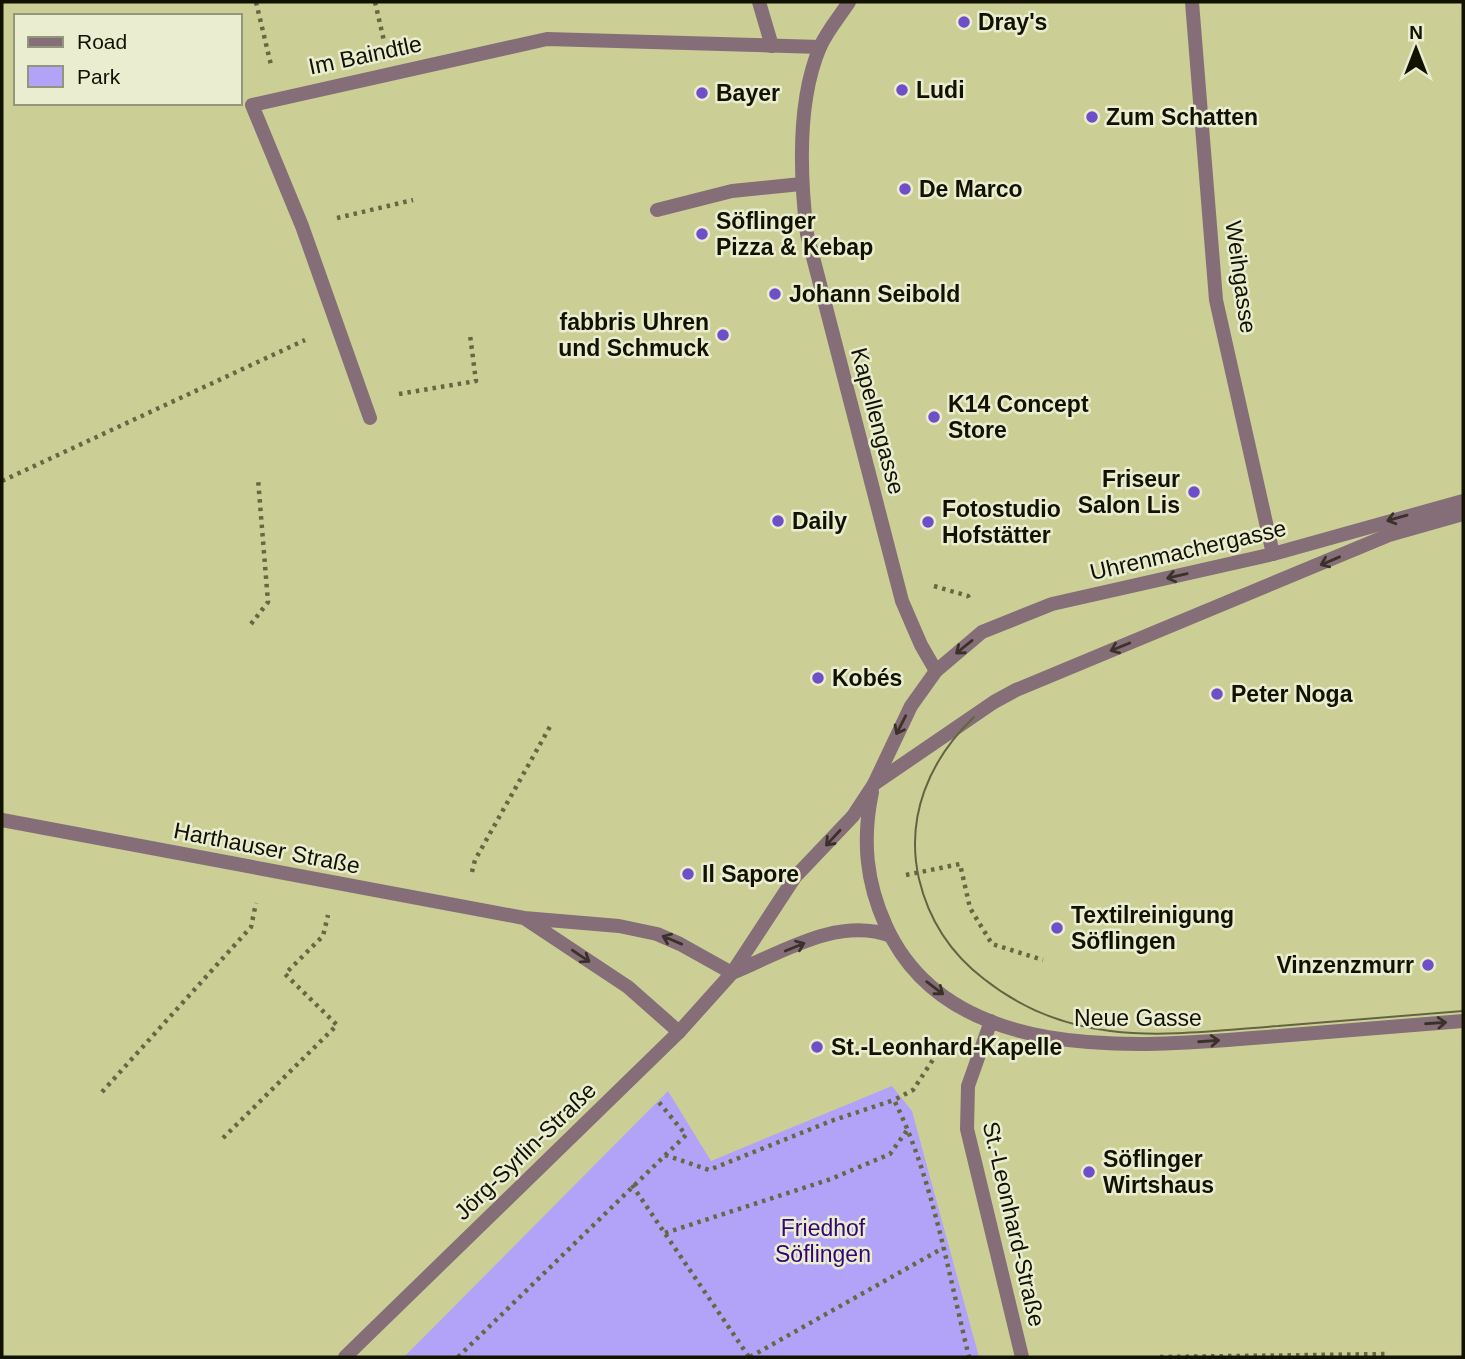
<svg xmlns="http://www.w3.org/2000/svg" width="1465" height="1359" font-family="Helvetica,sans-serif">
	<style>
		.green { fill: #b2a3f8 }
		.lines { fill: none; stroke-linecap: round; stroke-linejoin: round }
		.path { stroke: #666844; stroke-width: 4.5; stroke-dasharray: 3.5 5; stroke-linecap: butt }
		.service { stroke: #866e78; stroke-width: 14 }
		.pedestrian { stroke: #866e78; stroke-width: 14 }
		.minor { stroke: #866e78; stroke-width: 14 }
		.tertiary { stroke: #866e78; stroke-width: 14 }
		.tram { stroke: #636542; stroke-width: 2 }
		.oneway { stroke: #3a322a }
		.poi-dot { fill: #6f4fc8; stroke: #ebedd1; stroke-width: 2.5 }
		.labels { text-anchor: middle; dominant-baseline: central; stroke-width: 5; stroke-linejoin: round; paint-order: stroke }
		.poi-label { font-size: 23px; font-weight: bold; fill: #111200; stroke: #ebedd1; text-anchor: start }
		.street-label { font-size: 23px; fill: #111200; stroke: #ebedd1 }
		.park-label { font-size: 23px; fill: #340675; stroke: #ebedd1 }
	</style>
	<rect width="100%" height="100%" fill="#cbcf96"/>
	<!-- green -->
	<path class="green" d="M 892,1086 L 912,1111 L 979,1357 L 404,1357 L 668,1091 L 711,1161 Z"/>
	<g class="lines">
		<!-- path -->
		<path class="path" d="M 256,2 L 271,65
			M 375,2 L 384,41
			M 337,218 L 413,200
			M 399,394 L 476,381 L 470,335
			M 2,481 L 305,340
			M 934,586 L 968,596 L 970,600
			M 251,624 L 268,602 L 258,479
			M 472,872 L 475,860 L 552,723
			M 906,875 L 960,864 L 970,908 L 992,944 L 1043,960
			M 942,1046 L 913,1090 L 894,1100 C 932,1175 949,1276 969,1357
			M 102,1092 L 251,927 L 256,903
			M 223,1138 L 337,1025 L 285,974 L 323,936 L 328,915
			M 665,1155 L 709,1170 L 831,1121 L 894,1100
			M 632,1185 L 749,1357
			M 665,1233 L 831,1179 L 890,1154 L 908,1129
			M 458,1357 L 686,1135 L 657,1100
			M 750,1357 L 943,1248
			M 1160,1357 L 1387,1354 L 1387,1357"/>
		<!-- service -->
		<path class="service" d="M 657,210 L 732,191 L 801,184
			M 370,418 L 302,226 L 252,105 L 547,39 L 820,47
			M 874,784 L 994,702 L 1016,690 L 1389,535 L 1463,514"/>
		<!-- pedestrian -->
		<path class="pedestrian" d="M 759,2 L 772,46"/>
		<!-- minor -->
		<path class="minor" d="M 849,2 C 840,16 827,31 820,47 C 797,101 800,176 807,234 L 902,601 L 921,645 L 936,671
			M 1192,2 L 1216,300 L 1273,554
			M 991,1021 L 968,1086 L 967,1129 L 1022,1357
			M 345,1357 L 679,1032"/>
		<!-- tertiary -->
		<path class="tertiary" d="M 872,792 C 862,840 866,882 886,926 C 951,1070 1151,1046 1278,1036 C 1340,1031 1402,1026 1463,1021
			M 2,820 L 524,918 L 619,926 L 657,934 L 680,944 L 732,973
			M 524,918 L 628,987 L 679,1032 L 732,973 L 795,877 L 853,816 L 874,784 L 911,706 L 936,671 L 982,632 L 1052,604 L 1273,554 L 1463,501
			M 732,973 C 781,953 838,916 891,936"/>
		<!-- tram -->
		<path class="tram" d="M 974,717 C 929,760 905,817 919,879 C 929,921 950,953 984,979 C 1075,1051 1171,1034 1278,1026 C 1340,1021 1402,1016 1463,1011"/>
	</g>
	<!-- one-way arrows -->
	<defs><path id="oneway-shaft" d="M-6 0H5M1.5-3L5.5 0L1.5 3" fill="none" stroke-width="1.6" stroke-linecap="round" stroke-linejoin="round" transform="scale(1.75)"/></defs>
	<g class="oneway">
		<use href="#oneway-shaft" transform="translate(1397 518) rotate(164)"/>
		<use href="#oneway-shaft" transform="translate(1330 561) rotate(157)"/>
		<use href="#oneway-shaft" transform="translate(1177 576) rotate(167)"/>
		<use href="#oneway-shaft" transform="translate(964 647) rotate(141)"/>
		<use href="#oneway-shaft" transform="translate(1120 647) rotate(158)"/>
		<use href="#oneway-shaft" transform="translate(901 725) rotate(117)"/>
		<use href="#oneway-shaft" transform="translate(833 838) rotate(133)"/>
		<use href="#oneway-shaft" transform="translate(672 940) rotate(-157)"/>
		<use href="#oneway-shaft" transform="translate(795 947) rotate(-22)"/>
		<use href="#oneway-shaft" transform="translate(581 956) rotate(34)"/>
		<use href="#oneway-shaft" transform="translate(935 988) rotate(37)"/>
		<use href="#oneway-shaft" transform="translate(1436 1023) rotate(-4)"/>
		<use href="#oneway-shaft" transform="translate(1209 1041) rotate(-4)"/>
	</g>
	<!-- markers -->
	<g class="poi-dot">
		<circle cx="964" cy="22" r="7"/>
		<circle cx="902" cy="90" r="7"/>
		<circle cx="702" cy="93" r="7"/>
		<circle cx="1092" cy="117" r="7"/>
		<circle cx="905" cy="189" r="7"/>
		<circle cx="702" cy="234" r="7"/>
		<circle cx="775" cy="294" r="7"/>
		<circle cx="723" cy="335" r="7"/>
		<circle cx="934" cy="417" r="7"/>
		<circle cx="1194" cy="492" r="7"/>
		<circle cx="778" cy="521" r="7"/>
		<circle cx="928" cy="522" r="7"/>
		<circle cx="818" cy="678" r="7"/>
		<circle cx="1217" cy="694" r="7"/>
		<circle cx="688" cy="874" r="7"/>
		<circle cx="1057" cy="928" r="7"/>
		<circle cx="1428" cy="965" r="7"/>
		<circle cx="817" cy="1047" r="7"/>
		<circle cx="1089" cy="1172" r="7"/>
	</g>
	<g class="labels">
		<!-- poi labels -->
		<g class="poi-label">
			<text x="978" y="22">Dray's</text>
			<text x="916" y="90">Ludi</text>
			<text x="716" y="93">Bayer</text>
			<text x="1106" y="117">Zum Schatten</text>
			<text x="919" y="189">De Marco</text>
			<text x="716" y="221">Söflinger<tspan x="716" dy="26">Pizza &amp; Kebap</tspan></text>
			<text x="789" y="294">Johann Seibold</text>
			<text x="709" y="322" text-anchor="end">fabbris Uhren<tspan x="709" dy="26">und Schmuck</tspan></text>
			<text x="948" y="404">K14 Concept<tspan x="948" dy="26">Store</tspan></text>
			<text x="1180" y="479" text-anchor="end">Friseur<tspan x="1180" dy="26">Salon Lis</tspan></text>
			<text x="942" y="509">Fotostudio<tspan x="942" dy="26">Hofstätter</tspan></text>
			<text x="792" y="521">Daily</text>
			<text x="832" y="678">Kobés</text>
			<text x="1231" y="694">Peter Noga</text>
			<text x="702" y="874">Il Sapore</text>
			<text x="1071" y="915">Textilreinigung<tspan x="1071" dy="26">Söflingen</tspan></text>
			<text x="1414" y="965" text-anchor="end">Vinzenzmurr</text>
			<text x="831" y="1047">St.-Leonhard-Kapelle</text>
			<text x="1103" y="1159">Söflinger<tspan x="1103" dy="26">Wirtshaus</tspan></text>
		</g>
		<!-- street labels -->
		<g class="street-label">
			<text transform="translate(365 55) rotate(-12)">Im Baindtle</text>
			<text transform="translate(1241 277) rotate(82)">Weihgasse</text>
			<text transform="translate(878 421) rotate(75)">Kapellengasse</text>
			<text transform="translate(1188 550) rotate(-13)">Uhrenmachergasse</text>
			<text transform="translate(267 848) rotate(11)">Harthauser Straße</text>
			<text x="1138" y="1018">Neue Gasse</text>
			<text transform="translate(525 1151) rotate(-44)">Jörg-Syrlin-Straße</text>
			<text transform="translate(1014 1224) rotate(77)">St.-Leonhard-Straße</text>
		</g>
		<!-- park labels -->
		<g class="park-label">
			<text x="823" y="1228">Friedhof<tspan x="823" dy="26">Söflingen</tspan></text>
		</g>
	</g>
	<!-- border -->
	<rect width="1465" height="1359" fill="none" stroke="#111200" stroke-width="7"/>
	<!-- legend -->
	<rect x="14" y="14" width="228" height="91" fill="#ebedd1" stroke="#94957d" stroke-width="2"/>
	<rect x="28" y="37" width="35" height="10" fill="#866e78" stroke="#94957d" stroke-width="2"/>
	<text x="77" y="49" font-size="21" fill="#111200">Road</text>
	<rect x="28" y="66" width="35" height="21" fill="#b2a3f8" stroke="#94957d" stroke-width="2"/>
	<text x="77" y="84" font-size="21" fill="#111200">Park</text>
	<!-- north arrow -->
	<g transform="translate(1416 49)" stroke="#ebedd1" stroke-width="5" paint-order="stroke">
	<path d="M0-5L12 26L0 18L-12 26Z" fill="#111200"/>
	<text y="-10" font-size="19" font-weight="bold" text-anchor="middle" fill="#111200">N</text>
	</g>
</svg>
